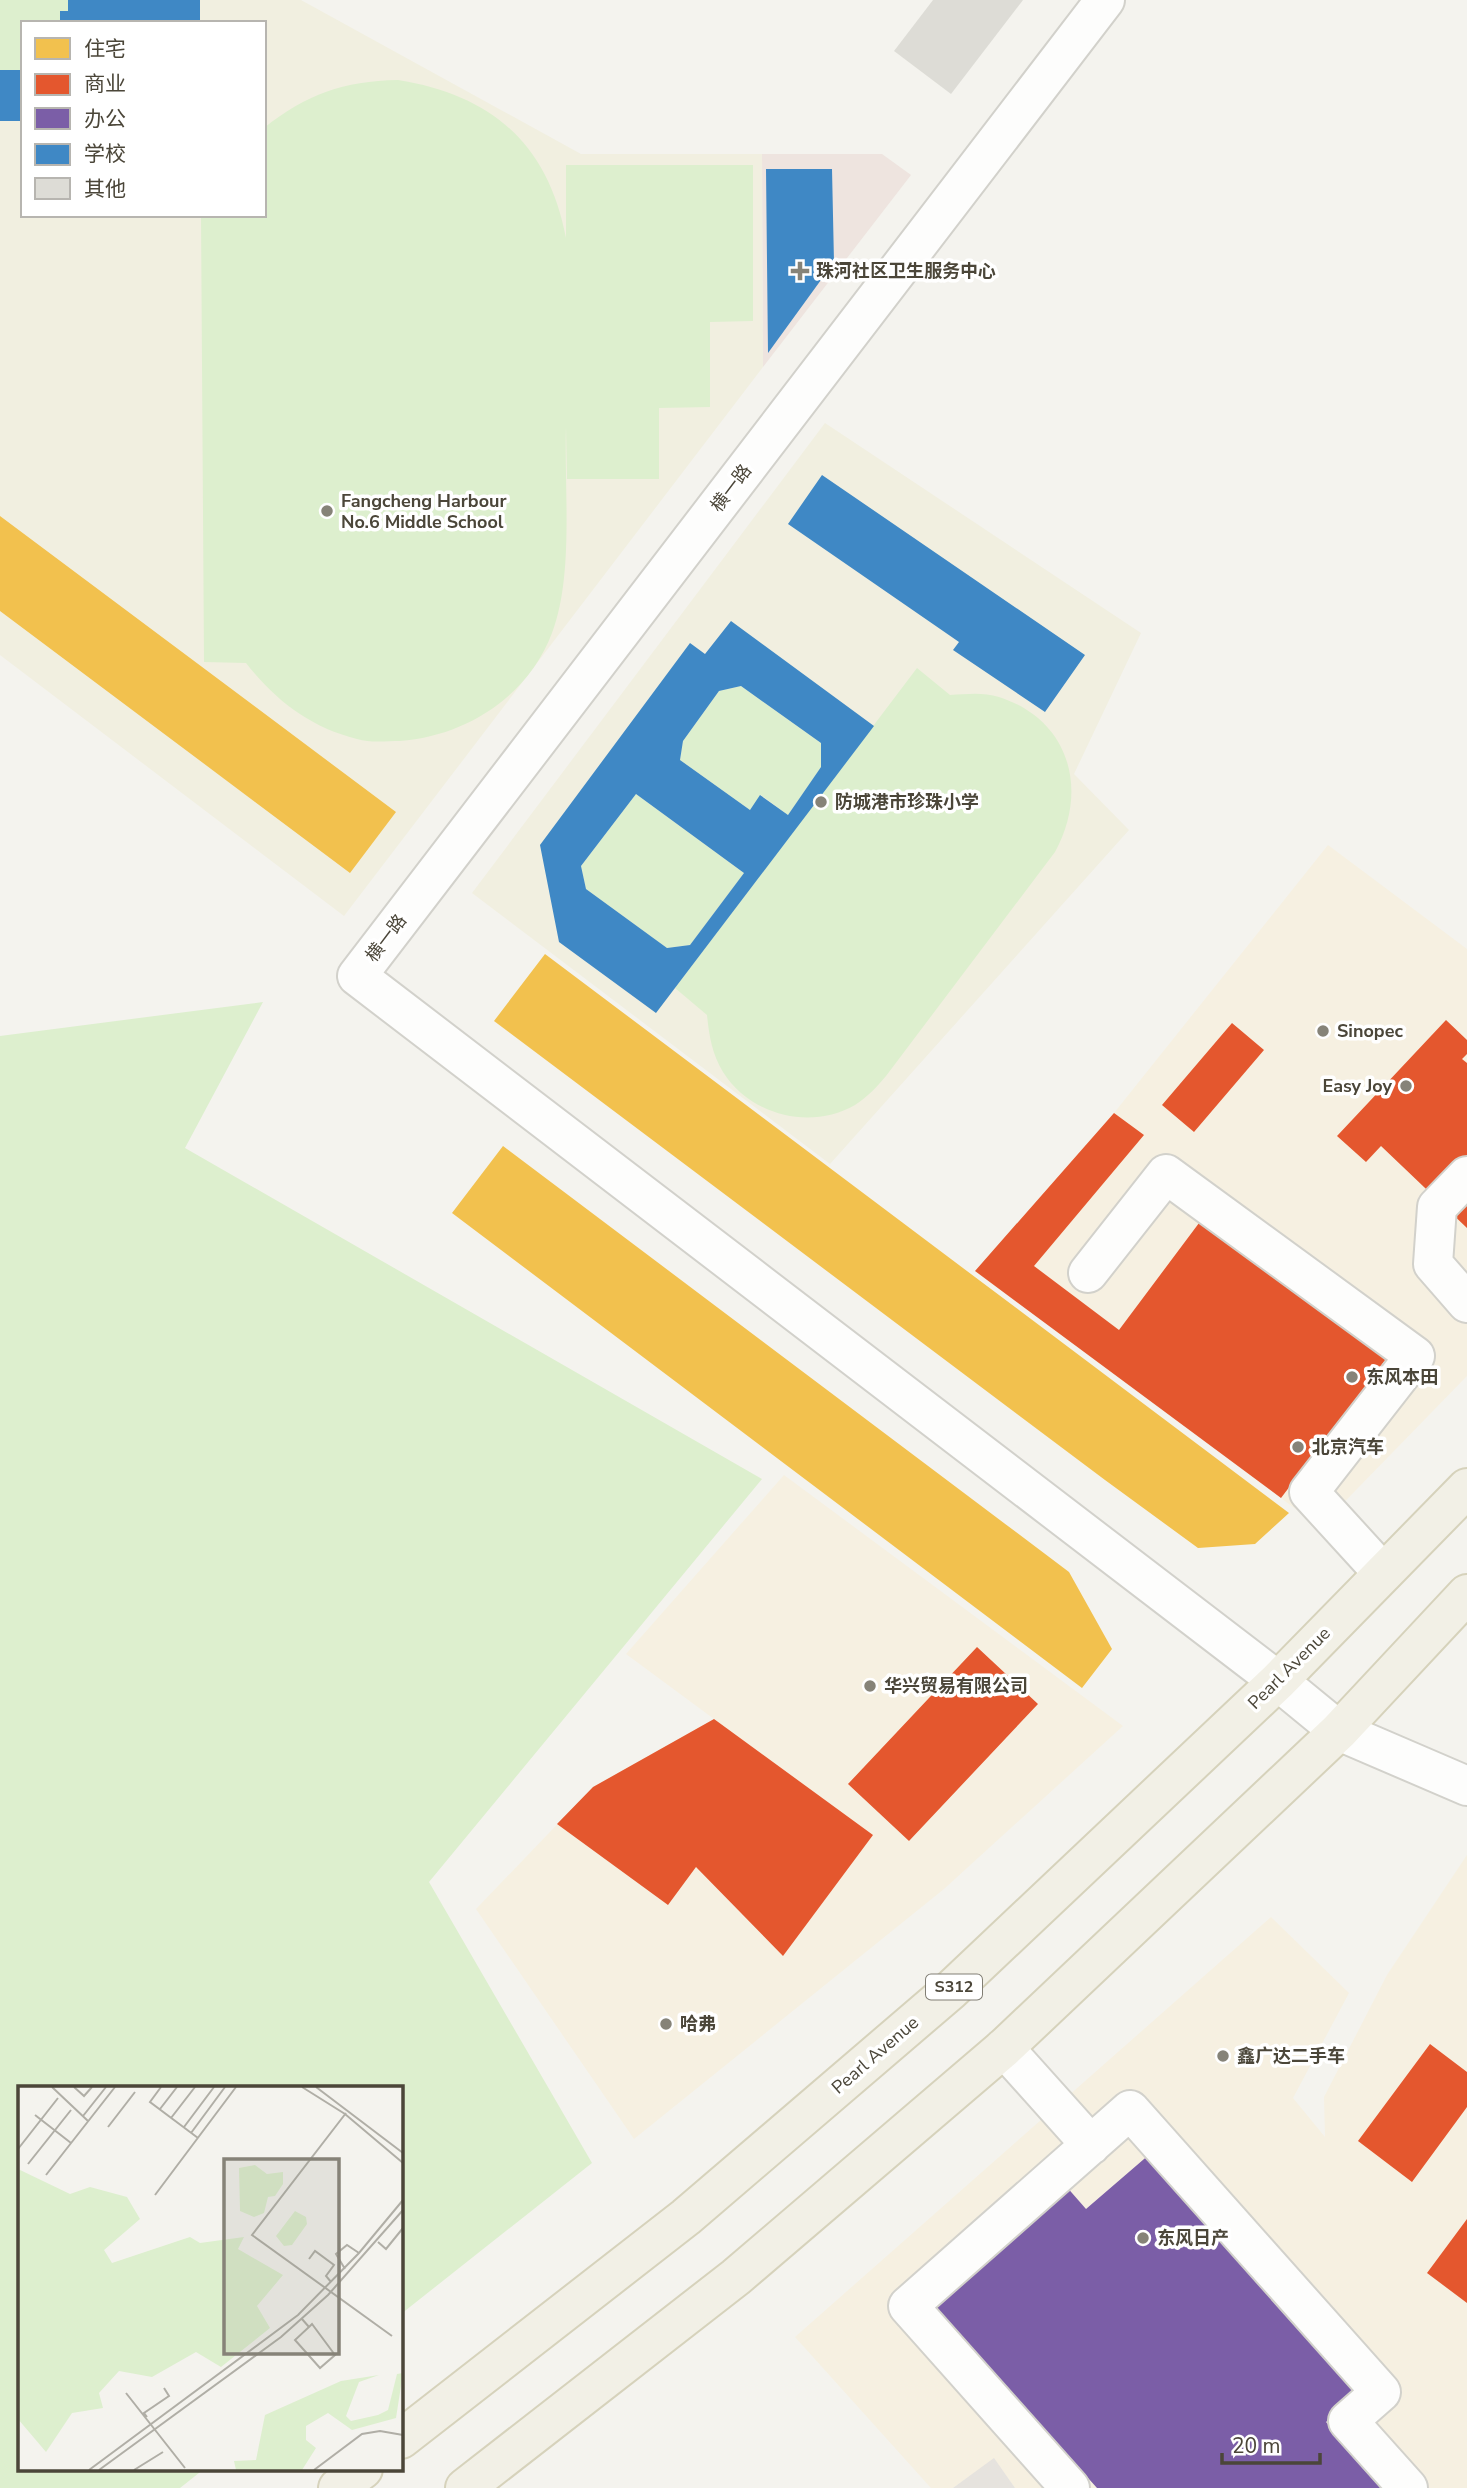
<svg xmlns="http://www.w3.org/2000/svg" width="1467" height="2488" font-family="'Nunito Sans','Noto Sans SC',sans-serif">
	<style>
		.commercial { fill: #f6f0e1 }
		.industrial { fill: #e6e3de }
		.education { fill: #f1efe0; fill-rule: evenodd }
		.medical { fill: #eee4df }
		.green { fill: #ddefce }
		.homes { fill: #f2c14e }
		.shops { fill: #e4572e }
		.offices { fill: #7b5ea7 }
		.schools { fill: #3f88c5; fill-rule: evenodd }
		.building { fill: #dddcd6 }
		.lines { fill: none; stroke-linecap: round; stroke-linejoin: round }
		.minor-casing { stroke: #d2d1cb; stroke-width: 42 }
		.major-casing { stroke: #d6d2bb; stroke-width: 42 }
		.minor { stroke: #fdfdfc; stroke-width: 38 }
		.major { stroke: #f2f0e6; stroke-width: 38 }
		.poi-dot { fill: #868378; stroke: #fff; stroke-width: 2.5 }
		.labels { text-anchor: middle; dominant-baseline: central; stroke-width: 7; stroke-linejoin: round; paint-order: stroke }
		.shield { fill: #fff; stroke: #817e74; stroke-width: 2 }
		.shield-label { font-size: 16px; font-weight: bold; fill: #4b4639 }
		.poi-label { font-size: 18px; font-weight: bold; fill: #4b4639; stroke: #fff; text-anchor: start }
		.street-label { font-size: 18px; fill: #4b4639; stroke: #fff }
		.inset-road { fill: none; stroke: #b0aea6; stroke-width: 2 }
		.view { fill: #868378; fill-opacity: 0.15; stroke: #868378; stroke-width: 3.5 }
		.inset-edge { fill: none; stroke: #4b4639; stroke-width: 3.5 }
	</style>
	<rect width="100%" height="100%" fill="#f4f3ee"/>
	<!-- commercial -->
	<path class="commercial" d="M 1328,845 L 1467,949 L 1467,1376 L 1320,1527 L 975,1271 L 1114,1113 Z
		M 784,1475 L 1123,1726 L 944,1889 L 634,2139 L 476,1909 L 593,1787 L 714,1719 L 626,1654 Z
		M 1467,1855 L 1467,2488 L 1015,2488 L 994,2459 L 953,2488 L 931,2488 L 795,2337 L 1271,1917 L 1349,1993 L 1293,2098 L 1325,2137 L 1324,2097 L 1387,1975 Z"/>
	<!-- industrial -->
	<path class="industrial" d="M 994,2458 L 1015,2488 L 953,2488 Z"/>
	<!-- education -->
	<path class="education" d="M 0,0 L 301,0 L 581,154 L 762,154 L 763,367 L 344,916 L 0,655 ZM 23,23 L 264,23 L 264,215 L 23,215 Z
		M 825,423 L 1141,633 L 1074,774 L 1129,830 L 830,1164 L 472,893 Z"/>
	<!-- medical -->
	<path class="medical" d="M 762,154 L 882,154 L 911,175 L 763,367 Z"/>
	<!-- green -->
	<path class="green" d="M 0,0 L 68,0 L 68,11 L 60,11 L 60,23 L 23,23 L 23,70 L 0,70 Z
		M 398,80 C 492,95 548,144 566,238 L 566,165 L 753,165 L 753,321 L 710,322 L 710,407 L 659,408 L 659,479 L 567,479 L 566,427 C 564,489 574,575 552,633 C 528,697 465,736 400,741 C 386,741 370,743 357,739 C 310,727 276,701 246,663 L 204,662 L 201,215 L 264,215 L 264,128 C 307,94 343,81 398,80 Z
		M 917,668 L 950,695 C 967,694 983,692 999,697 C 1070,720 1089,790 1055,852 L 886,1076 C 877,1087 867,1097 855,1105 C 810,1131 750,1115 723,1072 C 712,1054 709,1035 707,1015 L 675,988 Z
		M 741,686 L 821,743 L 821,767 L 788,815 L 761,795 L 750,810 L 680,760 L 683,741 L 719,691 Z
		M 636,794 L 744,873 L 690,945 L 667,948 L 586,889 L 581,866 Z
		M 263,1002 L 185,1148 L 762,1479 L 429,1882 L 592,2163 L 401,2314 L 401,2087 L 19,2087 L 19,2469 L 204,2469 L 180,2488 L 0,2488 L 0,1036 Z"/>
	<!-- homes -->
	<path class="homes" d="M 0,516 L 396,812 L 350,873 L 0,611 Z
		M 545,954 L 1124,1389 L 1289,1513 L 1255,1544 L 1198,1548 L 1105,1480 L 494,1021 Z
		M 503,1146 L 1069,1572 L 1112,1649 L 1082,1688 L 452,1213 Z"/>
	<!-- shops -->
	<path class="shops" d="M 1446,1020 L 1467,1040 L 1467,1054 L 1462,1059 L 1467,1063 L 1467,1228 L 1381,1146 L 1366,1162 L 1337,1136 Z
		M 1232,1023 L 1264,1050 L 1194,1132 L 1162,1105 Z
		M 1114,1113 L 1144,1135 L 1034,1266 L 1119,1330 L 1205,1215 L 1407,1331 L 1281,1498 L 975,1271 Z
		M 977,1647 L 1038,1704 L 909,1841 L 848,1784 Z
		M 714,1719 L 873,1835 L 783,1956 L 696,1867 L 668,1905 L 557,1824 L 593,1787 Z
		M 1430,2044 L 1467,2072 L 1467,2107 L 1412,2182 L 1358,2141 Z
		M 1467,2219 L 1467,2303 L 1427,2273 Z"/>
	<!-- offices -->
	<path class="offices" d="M 1151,2153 L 1362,2390 L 1326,2422 L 1385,2488 L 1097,2488 L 931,2302 L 1065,2185 L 1086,2209 Z"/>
	<!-- schools -->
	<path class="schools" d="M 68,0 L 200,0 L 200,23 L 60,23 L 60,11 L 68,11 Z
		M 0,70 L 23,70 L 23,121 L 0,121 Z
		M 766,169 L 832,169 L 834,262 L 768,353 Z
		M 822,475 L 1085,655 L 1045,712 L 953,650 L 959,642 L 788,524 Z
		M 731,621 L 874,726 L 656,1013 L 559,942 L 540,845 L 690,643 L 705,654 ZM 741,686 L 821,743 L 821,767 L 788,815 L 760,795 L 750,810 L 680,760 L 683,741 L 719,691 ZM 636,794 L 744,873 L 690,945 L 667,948 L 586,889 L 581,866 Z"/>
	<!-- building -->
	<path class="building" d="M 933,0 L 1023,0 L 951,94 L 894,51 Z"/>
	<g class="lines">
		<!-- minor casing -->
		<g class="minor-casing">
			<path id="minor" d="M 1105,0 L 357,976 L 1278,1681 L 1339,1731 L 1467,1786
				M 1467,1176 L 1437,1207 L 1433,1264 L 1467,1303
				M 1088,1273 L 1166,1174 L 1415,1356 L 1309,1492 L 1383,1573
				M 1004,2048 L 1091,2145
				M 1070,2488 L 908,2306 L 1130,2110 L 1381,2392 L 1348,2421 L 1408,2488"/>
		</g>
		<!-- major casing -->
		<g class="major-casing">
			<path id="major" d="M 401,2439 L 686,2217 L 951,1990 L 1278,1681 L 1467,1488
				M 338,2488 L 363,2469
				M 465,2488 L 736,2277 L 1004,2048 L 1339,1731 L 1467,1594"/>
		</g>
		<!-- minor -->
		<use href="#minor" class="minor"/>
		<!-- major -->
		<use href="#major" class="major"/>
	</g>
	<!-- markers -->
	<g class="poi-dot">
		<path d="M796.5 260.5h7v7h7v7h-7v7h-7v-7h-7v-7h7z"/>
		<circle cx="327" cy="511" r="7"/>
		<circle cx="821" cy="802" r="7"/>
		<circle cx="1323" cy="1031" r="7"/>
		<circle cx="1406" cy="1086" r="7"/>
		<circle cx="1352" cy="1377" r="7"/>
		<circle cx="1298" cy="1447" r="7"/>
		<circle cx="870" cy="1686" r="7"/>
		<circle cx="666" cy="2024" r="7"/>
		<circle cx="1223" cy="2056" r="7"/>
		<circle cx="1143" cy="2238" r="7"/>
	</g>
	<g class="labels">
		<!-- shield labels -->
		<rect class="shield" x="926" y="1974.5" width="56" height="25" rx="5"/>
		<g class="shield-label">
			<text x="954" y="1987">S312</text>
		</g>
		<!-- poi labels -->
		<g class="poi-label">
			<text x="816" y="271">珠河社区卫生服务中心</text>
			<text x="341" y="501">Fangcheng Harbour<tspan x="341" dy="21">No.6 Middle School</tspan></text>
			<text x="835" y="802">防城港市珍珠小学</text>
			<text x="1337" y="1031">Sinopec</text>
			<text x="1392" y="1086" text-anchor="end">Easy Joy</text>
			<text x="1366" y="1377">东风本田</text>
			<text x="1312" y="1447">北京汽车</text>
			<text x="884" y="1686">华兴贸易有限公司</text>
			<text x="680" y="2024">哈弗</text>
			<text x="1237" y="2056">鑫广达二手车</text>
			<text x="1157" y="2238">东风日产</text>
		</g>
		<!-- street labels -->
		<g class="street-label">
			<text transform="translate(731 488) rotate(-53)">横一路</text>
			<text transform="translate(386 938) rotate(-53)">横一路</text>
			<text transform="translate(1289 1668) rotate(-45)">Pearl Avenue</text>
			<text transform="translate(875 2055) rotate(-41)">Pearl Avenue</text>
		</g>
	</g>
	<!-- overview -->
	<g transform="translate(18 2086)">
		<rect width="385" height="385" fill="#f4f3ee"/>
		<path d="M 237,79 L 249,88 L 265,86 L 265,98 L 257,110 L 250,111 L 246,127 L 236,131 L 222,125 L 221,82 ZM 0,83 L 52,108 L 72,101 L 109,111 L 122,133 L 86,164 L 94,177 L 172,151 L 182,157 L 226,151 L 220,163 L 265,189 L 239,220 L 252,242 L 203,281 L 178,266 L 134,291 L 101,285 L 81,307 L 85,322 L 54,327 L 28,366 L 0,333 ZM 277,125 L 288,131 L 289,138 L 274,159 L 266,160 L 258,150 ZM 385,287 L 378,332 L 334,344 L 310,327 L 288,340 L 288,354 L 298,362 L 284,384 L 218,384 L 216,375 L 238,374 L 247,329 L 323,295 L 361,289 L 341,296 L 328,330 L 333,335 L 360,329 L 370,324 L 379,288 Z" fill="#ddefce"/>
		<path class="inset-road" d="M 34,1 L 70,35M 56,1 L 66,10 L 74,1M 143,1 L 132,16 L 180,52M 284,1 L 327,28 L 385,77M 298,1 L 385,67M 142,23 L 159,1M 328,27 L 234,149 L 374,250M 17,29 L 53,57M 65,30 L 88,1M 153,32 L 177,1M 90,41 L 117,6M 166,41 L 196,1M 173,47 L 207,1M 0,63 L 40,12M 10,78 L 53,24M 28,89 L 97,1M 137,109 L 218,1M 360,156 L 368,163 L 385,142M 291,173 L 297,165 L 316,179 L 308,190 L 313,196M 327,183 L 318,168 L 329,159 L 341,167M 284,233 L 291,241 L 277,254 L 302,282 L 317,269 L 294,238 L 291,241M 108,307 L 167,382M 129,331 L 126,327 L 151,310 L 146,302M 71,384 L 280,229 L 341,167 L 385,114M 81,384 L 263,251 L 310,209 L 385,124M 116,384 L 145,366M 296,384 L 344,348 L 362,345 L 385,349"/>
		<path class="view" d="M 206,73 L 321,73 L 321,268 L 206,268 Z"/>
		<rect width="385" height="385" class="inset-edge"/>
	</g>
	<!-- legend -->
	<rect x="21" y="21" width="245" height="196" fill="#ffffff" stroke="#b7b5b0" stroke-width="2"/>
	<rect x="35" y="38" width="35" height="21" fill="#f2c14e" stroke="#b7b5b0" stroke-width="2"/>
	<text x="84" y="56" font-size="21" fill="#4b4639">住宅</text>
	<rect x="35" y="74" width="35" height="21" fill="#e4572e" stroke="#b7b5b0" stroke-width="2"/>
	<text x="84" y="91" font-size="21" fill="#4b4639">商业</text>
	<rect x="35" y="108" width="35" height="21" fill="#7b5ea7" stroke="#b7b5b0" stroke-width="2"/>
	<text x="84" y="126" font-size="21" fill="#4b4639">办公</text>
	<rect x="35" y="144" width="35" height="21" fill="#3f88c5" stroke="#b7b5b0" stroke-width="2"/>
	<text x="84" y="161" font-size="21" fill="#4b4639">学校</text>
	<rect x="35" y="178" width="35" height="21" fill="#dddcd6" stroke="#b7b5b0" stroke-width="2"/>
	<text x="84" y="196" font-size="21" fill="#4b4639">其他</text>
	<!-- scale -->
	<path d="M1222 2453v10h98v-10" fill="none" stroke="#4b4639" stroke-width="3.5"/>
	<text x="1232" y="2453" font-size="21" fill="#4b4639" stroke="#ffffff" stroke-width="5" paint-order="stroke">20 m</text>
</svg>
